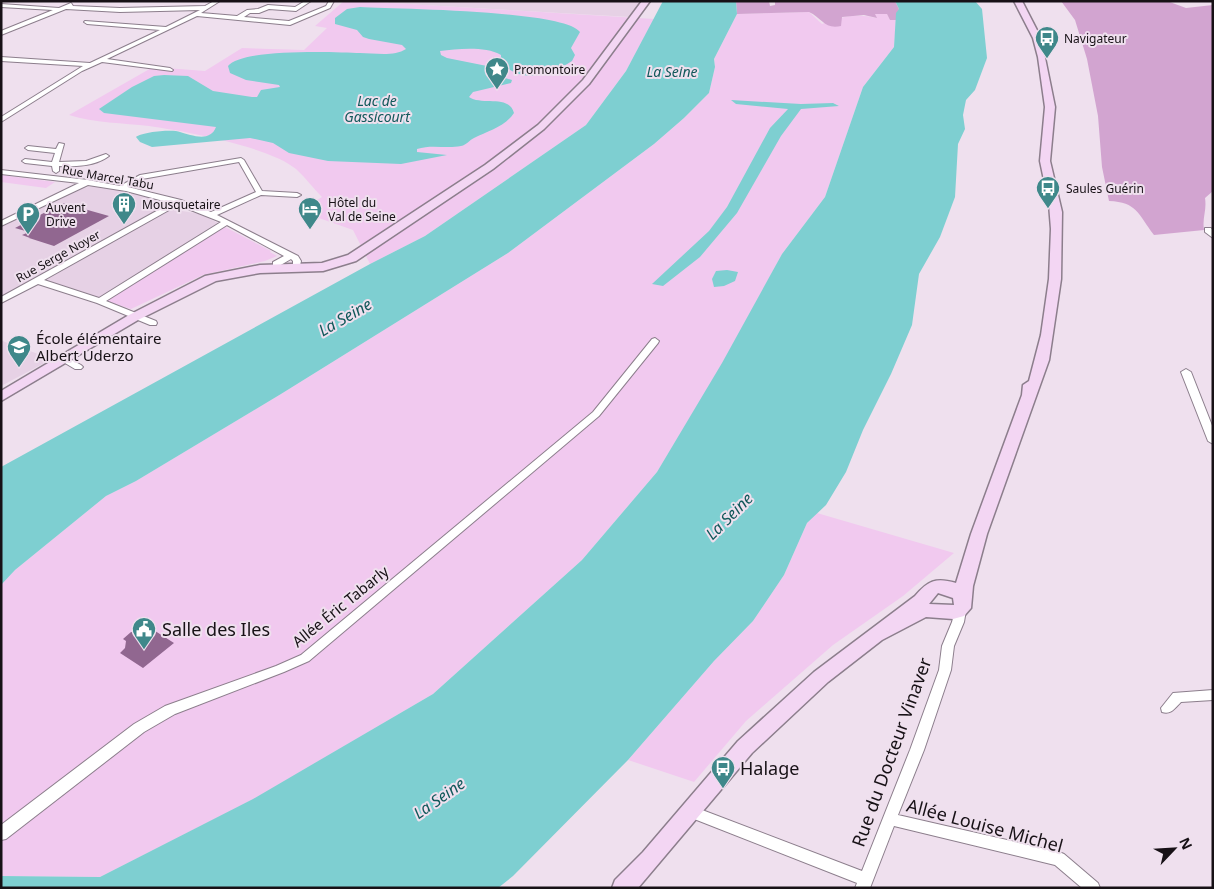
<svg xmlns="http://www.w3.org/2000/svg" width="1214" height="889" font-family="'Noto Sans',sans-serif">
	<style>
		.built { fill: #e6d1e5 }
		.green { fill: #f1c9ef }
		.forest { fill: #d2a4d0 }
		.water { fill: #7ecfd1 }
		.building { fill: #916790 }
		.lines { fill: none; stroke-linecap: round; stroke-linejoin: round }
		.street-casing { stroke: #8c7e8c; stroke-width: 2 }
		.secondary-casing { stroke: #8c7e8c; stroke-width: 3 }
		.street { fill: #fff; fill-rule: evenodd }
		.secondary { fill: #f3d6f3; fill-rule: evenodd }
		.labels { text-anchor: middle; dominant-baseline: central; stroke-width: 4; stroke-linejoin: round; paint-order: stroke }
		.far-poi-label { font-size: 12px; fill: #171116; stroke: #efe0ee; text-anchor: start }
		.far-street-label { font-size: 12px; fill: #171116; stroke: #efe0ee }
		.far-water-label { font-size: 14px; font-style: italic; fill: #11585a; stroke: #efe0ee }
		.poi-label { font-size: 15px; fill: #171116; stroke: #efe0ee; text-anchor: start }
		.street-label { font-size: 15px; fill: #171116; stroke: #efe0ee }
		.water-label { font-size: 16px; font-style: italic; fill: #11585a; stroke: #efe0ee }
		.near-poi-label { font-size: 18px; fill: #171116; stroke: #efe0ee; text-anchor: start }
		.near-street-label { font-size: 18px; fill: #171116; stroke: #efe0ee }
	</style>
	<rect width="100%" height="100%" fill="#efe0ee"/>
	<!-- built -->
	<path class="built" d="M 390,1 L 643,1 L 631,17 L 388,3 Z
		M 96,185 L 159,199 L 165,203 L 161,208 L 120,232 L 1,299 L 1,227 L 81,189 Z
		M 171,209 L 200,214 L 220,224 L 103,299 L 43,280 Z
		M 1,340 L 5,342 L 52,359 L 1,386 Z"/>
	<!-- green -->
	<path class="green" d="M 344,1 L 360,1 L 654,19 L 626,71 L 586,125 L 425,236 L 370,264 L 353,230 L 299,211 L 322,197 C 313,188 305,177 296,169 C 270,147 184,131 149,126 C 123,123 95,123 69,115 L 153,67 L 205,71 L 242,48 L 304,50 L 327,28 L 315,26 Z
		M 809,12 L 822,24 C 840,17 857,13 876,18 L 875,14 L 887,14 L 890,20 L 896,20 L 894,47 L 863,87 L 825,197 L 782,254 L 723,363 L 657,472 L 582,560 L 433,694 L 254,799 L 100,877 L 1,876 L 1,585 L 15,570 L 106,496 L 136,481 L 281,394 L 508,253 L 654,144 L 684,118 L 709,93 L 715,67 L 714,59 L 737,14 Z
		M 1,175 L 55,182 L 46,188 L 1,182 Z
		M 225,227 L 271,251 L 270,252 L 277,256 L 265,261 L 203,275 L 131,309 L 103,300 Z
		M 817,513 L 954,553 L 903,596 L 833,645 L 746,721 L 694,782 L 628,760 L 714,661 L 753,621 L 784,575 L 807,523 Z"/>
	<!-- forest -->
	<path class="forest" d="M 736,1 L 769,1 L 770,6 L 775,5 L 775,1 L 895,1 L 899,9 L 896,20 L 890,20 L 887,14 L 875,14 L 877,18 L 864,15 L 842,17 L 841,26 C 825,30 822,18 809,12 L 737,14 Z
		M 1061,1 L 1167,1 L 1186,8 L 1213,5 L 1213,191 L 1205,198 C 1207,210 1202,218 1204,230 L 1154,235 C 1138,214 1137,202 1109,201 L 1102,167 L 1098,116 L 1087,59 L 1075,20 Z"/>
	<!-- water -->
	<path class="water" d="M 663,1 L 736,1 L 737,14 L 714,59 L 715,67 L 709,93 L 684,118 L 654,144 L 508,253 L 281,394 L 136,481 L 106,496 L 15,570 L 1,585 L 1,467 L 370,264 L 425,236 L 586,125 L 626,71 Z
		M 895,1 L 975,1 L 982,9 L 987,58 L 975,90 L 966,100 L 963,115 L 965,129 L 958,144 L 955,197 L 940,237 L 919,274 L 912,325 L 891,374 L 863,430 L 846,472 L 826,505 L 807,523 L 784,575 L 753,621 L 714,661 L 628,760 L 513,876 L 498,888 L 1,888 L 1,876 L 100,877 L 253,799 L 433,694 L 582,560 L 657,472 L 722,363 L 782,254 L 825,197 L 863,87 L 894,47 L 896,13 L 899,9 Z
		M 360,7 C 394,9 564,10 580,32 L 571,48 L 575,55 L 572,61 C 550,75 521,85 501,62 L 501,55 C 485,46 458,49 440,51 L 441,55 L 447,58 L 487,66 L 502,77 L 512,80 L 511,83 L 473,92 L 469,97 C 482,106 509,94 514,113 C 505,127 488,131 474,138 C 469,140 467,145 461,146 C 446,149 432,144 417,149 L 417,152 L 447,155 L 401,164 L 328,161 L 289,153 L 273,143 L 250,138 L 152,147 L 140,142 L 136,137 C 142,132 173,129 180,132 C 191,135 210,143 216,127 L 104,113 L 99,109 L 132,87 L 154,76 L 164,75 L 188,76 L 213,91 L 252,97 L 257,97 L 261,90 L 280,87 L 279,85 L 246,80 L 230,73 L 228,66 C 242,48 336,52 360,53 C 374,53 394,57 406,49 L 402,45 L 369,39 L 363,37 L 357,30 L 335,24 L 335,18 L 347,9 Z
		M 731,100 L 801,104 L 833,103 L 839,106 L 801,109 L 781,136 L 737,213 L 700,257 L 663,286 L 652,284 L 709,231 L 727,207 L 770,128 L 788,109 L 736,104 Z
		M 727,270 L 738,272 L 735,281 L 724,286 L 714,287 L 712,279 L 716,271 Z"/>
	<!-- building -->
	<path class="building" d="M 63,203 L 109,216 L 54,246 L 29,238 L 30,238 L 22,235 L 29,232 L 15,228 Z
		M 152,629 L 174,643 L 143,668 L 120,653 L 125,648 L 126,641 L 123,639 L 131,632 L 140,632 L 141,636 Z"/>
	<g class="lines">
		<!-- street casing -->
		<g class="street-casing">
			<path id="street" d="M 214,1 L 220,1 L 201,13 L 237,16 L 247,10 L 258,9 L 268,5 L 295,7 L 305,1 L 311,1 L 296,11 L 269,9 L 259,13 L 250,13 L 244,17 L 289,21 L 326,6 L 329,1 L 334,1 L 330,8 L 290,25 L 197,16 L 107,59 L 170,68 L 173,70 L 172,71 L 102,62 L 82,71 L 1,122 L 1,117 L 83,66 L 1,61 L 1,57 L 90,63 L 160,30 L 87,24 L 84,22 L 85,21 L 166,27 L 200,10 L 120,12 L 66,9 L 1,35 L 1,31 L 53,10 L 1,7 L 1,4 L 59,8 L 71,3 L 73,6 L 120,8 L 205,6 Z
				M 59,143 L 64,144 L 59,162 L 86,161 L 106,154 L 109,156 C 96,166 75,167 59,166 L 59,171 L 56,173 L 53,171 L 52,166 L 25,163 L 22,161 L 25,159 L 52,162 L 55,153 L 28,150 L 25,148 L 28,146 L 56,149 Z
				M 241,158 L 244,160 L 262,191 L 297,193 L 301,195 L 297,197 L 261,195 L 217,215 L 298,256 L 301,261 L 299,270 L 293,270 L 293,261 L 291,259 L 279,266 L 273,266 L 273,262 L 284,256 L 227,225 L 106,301 L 156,321 L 157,323 L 156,325 L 150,325 L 97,303 L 38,284 L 1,303 L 1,297 L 171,203 L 126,191 L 88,185 L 1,226 L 1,221 L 79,183 L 1,174 L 1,170 L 88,180 L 120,186 L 140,175 ZM 239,162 L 256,192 L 211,212 L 181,200 L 128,187 L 142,179 ZM 178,205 L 221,222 L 99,298 L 44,280 Z
				M 1205,228 L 1211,228 L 1213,231 L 1213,238 L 1205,232 Z
				M 655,338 L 659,341 L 658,343 L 599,416 L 309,661 L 284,672 L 175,714 L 144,732 L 6,839 L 1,840 L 1,825 L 134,724 L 165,706 L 276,666 L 301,655 L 593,412 L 652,339 Z
				M 63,355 L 81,365 L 83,367 L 81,369 L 75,369 L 60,360 L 58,358 L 60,356 Z
				M 1186,369 L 1191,372 L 1213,428 L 1213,444 L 1208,441 L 1181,372 Z
				M 960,606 L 964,607 L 966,610 L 964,622 L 954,646 L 951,670 L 924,750 L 898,815 L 1059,852 L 1064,854 L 1098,883 L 1100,888 L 1082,888 L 1055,865 L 894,826 L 870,888 L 855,888 L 857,883 L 684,815 L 682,811 L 684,807 L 689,805 L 862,871 L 910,750 L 939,670 L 942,646 L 952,622 L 956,607 Z
				M 1213,690 L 1213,700 L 1181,702 C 1175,708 1171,715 1162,712 L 1161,708 L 1173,693 Z"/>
		</g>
		<!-- secondary casing -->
		<g class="secondary-casing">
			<path id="secondary" d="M 642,1 L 650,1 L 589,84 L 544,129 L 493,169 L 356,261 L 323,271 L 260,273 L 216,281 L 138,320 L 1,401 L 1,391 L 129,315 L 205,276 L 260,265 L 322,263 L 348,255 L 485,165 L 538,125 L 583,80 Z
				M 1014,1 L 1022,1 L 1041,38 L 1055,107 L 1050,161 L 1062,212 L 1061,279 L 1049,360 L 987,534 L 973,586 L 971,608 L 964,616 L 953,619 L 926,617 L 882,640 L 828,682 L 752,753 L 638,888 L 612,888 L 615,880 L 643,852 L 738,741 L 814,672 L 915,596 C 928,581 935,577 956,583 L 971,534 L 1022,395 L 1023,385 L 1029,381 L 1041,335 L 1049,279 L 1051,229 L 1049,204 L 1040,161 L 1045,107 L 1038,57 L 1033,38 ZM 938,593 L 953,598 L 954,605 L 929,604 Z"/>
		</g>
		<!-- street -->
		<use href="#street" class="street"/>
		<!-- secondary -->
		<use href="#secondary" class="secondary"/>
	</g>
	<!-- icons -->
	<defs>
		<g id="bus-pin" transform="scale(1.25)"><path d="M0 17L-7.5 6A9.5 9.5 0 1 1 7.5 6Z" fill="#3f888a" stroke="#efe0ee"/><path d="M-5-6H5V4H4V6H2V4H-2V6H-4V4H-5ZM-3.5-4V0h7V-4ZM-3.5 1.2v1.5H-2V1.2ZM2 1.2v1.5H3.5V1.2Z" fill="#fff"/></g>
		<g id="sight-pin" transform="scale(1.25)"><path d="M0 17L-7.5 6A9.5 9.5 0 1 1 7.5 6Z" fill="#3f888a" stroke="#efe0ee"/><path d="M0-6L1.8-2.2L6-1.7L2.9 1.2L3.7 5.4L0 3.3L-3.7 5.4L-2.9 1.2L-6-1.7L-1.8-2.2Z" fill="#fff"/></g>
		<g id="building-pin" transform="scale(1.25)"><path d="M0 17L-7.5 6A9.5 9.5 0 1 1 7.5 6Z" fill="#3f888a" stroke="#efe0ee"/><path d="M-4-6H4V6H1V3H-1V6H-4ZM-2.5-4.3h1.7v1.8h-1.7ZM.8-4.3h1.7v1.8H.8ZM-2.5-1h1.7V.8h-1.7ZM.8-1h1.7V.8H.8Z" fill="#fff"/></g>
		<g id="hotel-pin" transform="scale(1.25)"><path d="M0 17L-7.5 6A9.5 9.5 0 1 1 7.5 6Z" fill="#3f888a" stroke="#efe0ee"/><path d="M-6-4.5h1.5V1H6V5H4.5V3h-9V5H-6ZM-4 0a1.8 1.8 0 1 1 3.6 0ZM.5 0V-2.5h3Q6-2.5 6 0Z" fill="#fff"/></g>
		<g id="parking-pin" transform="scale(1.25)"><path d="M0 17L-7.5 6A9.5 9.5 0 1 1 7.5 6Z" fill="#3f888a" stroke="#efe0ee"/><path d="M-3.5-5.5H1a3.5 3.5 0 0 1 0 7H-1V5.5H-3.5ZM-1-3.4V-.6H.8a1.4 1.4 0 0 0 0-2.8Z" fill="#fff"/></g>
		<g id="school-pin" transform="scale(1.25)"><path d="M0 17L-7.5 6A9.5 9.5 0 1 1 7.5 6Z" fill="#3f888a" stroke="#efe0ee"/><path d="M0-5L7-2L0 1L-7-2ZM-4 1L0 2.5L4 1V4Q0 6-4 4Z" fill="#fff"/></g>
		<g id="civic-pin" transform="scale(1.25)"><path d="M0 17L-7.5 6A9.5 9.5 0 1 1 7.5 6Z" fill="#3f888a" stroke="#efe0ee"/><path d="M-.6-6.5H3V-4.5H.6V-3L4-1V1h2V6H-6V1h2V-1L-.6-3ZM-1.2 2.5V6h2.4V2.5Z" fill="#fff"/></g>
	</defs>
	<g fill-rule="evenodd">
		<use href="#bus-pin" x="1047" y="38"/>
		<use href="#sight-pin" x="497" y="69"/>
		<use href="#bus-pin" x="1048" y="188"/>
		<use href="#building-pin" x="124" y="204"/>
		<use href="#hotel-pin" x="310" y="209"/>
		<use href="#parking-pin" x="28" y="214"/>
		<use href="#school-pin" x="19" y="347"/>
		<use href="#civic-pin" x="144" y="629"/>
		<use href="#bus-pin" x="723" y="768"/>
	</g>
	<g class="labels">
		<!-- far-poi labels -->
		<g class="far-poi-label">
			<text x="1064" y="38">Navigateur</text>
			<text x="514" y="69">Promontoire</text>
			<text x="1066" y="188">Saules Guérin</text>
			<text x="328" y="202">Hôtel du<tspan x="328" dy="14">Val de Seine</tspan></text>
			<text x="142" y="204">Mousquetaire</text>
			<text x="46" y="207">Auvent<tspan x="46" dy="14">Drive</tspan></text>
		</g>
		<!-- far-street labels -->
		<g class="far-street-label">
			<text transform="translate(108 177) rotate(10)">Rue Marcel Tabu</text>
			<text transform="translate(58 256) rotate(-29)">Rue Serge Noyer</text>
		</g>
		<!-- far-water labels -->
		<g class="far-water-label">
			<text x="672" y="71">La Seine</text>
			<text x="377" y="100">Lac de<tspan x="377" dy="16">Gassicourt</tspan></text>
		</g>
		<!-- poi labels -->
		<g class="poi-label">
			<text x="36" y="338">École élémentaire<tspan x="36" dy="17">Albert Uderzo</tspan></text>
		</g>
		<!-- street labels -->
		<g class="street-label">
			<text transform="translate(340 606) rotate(-39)">Allée Éric Tabarly</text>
		</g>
		<!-- water labels -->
		<g class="water-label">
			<text transform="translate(345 317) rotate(-30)">La Seine</text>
			<text transform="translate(729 516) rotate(-45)">La Seine</text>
			<text transform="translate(439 798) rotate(-35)">La Seine</text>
		</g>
		<!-- near-poi labels -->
		<g class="near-poi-label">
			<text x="162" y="629">Salle des Iles</text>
			<text x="740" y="768">Halage</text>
		</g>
		<!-- near-street labels -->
		<g class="near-street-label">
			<text transform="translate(891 752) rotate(-70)">Rue du Docteur Vinaver</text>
			<text transform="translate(985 825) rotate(15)">Allée Louise Michel</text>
		</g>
	</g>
	<!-- border -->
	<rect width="1214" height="889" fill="none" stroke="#171116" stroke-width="5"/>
	<!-- north arrow -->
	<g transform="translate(1174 849) rotate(65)" stroke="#efe0ee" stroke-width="4" paint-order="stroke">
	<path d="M0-4L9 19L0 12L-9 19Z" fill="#171116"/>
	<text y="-8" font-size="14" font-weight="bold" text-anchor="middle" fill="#171116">N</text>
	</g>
</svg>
